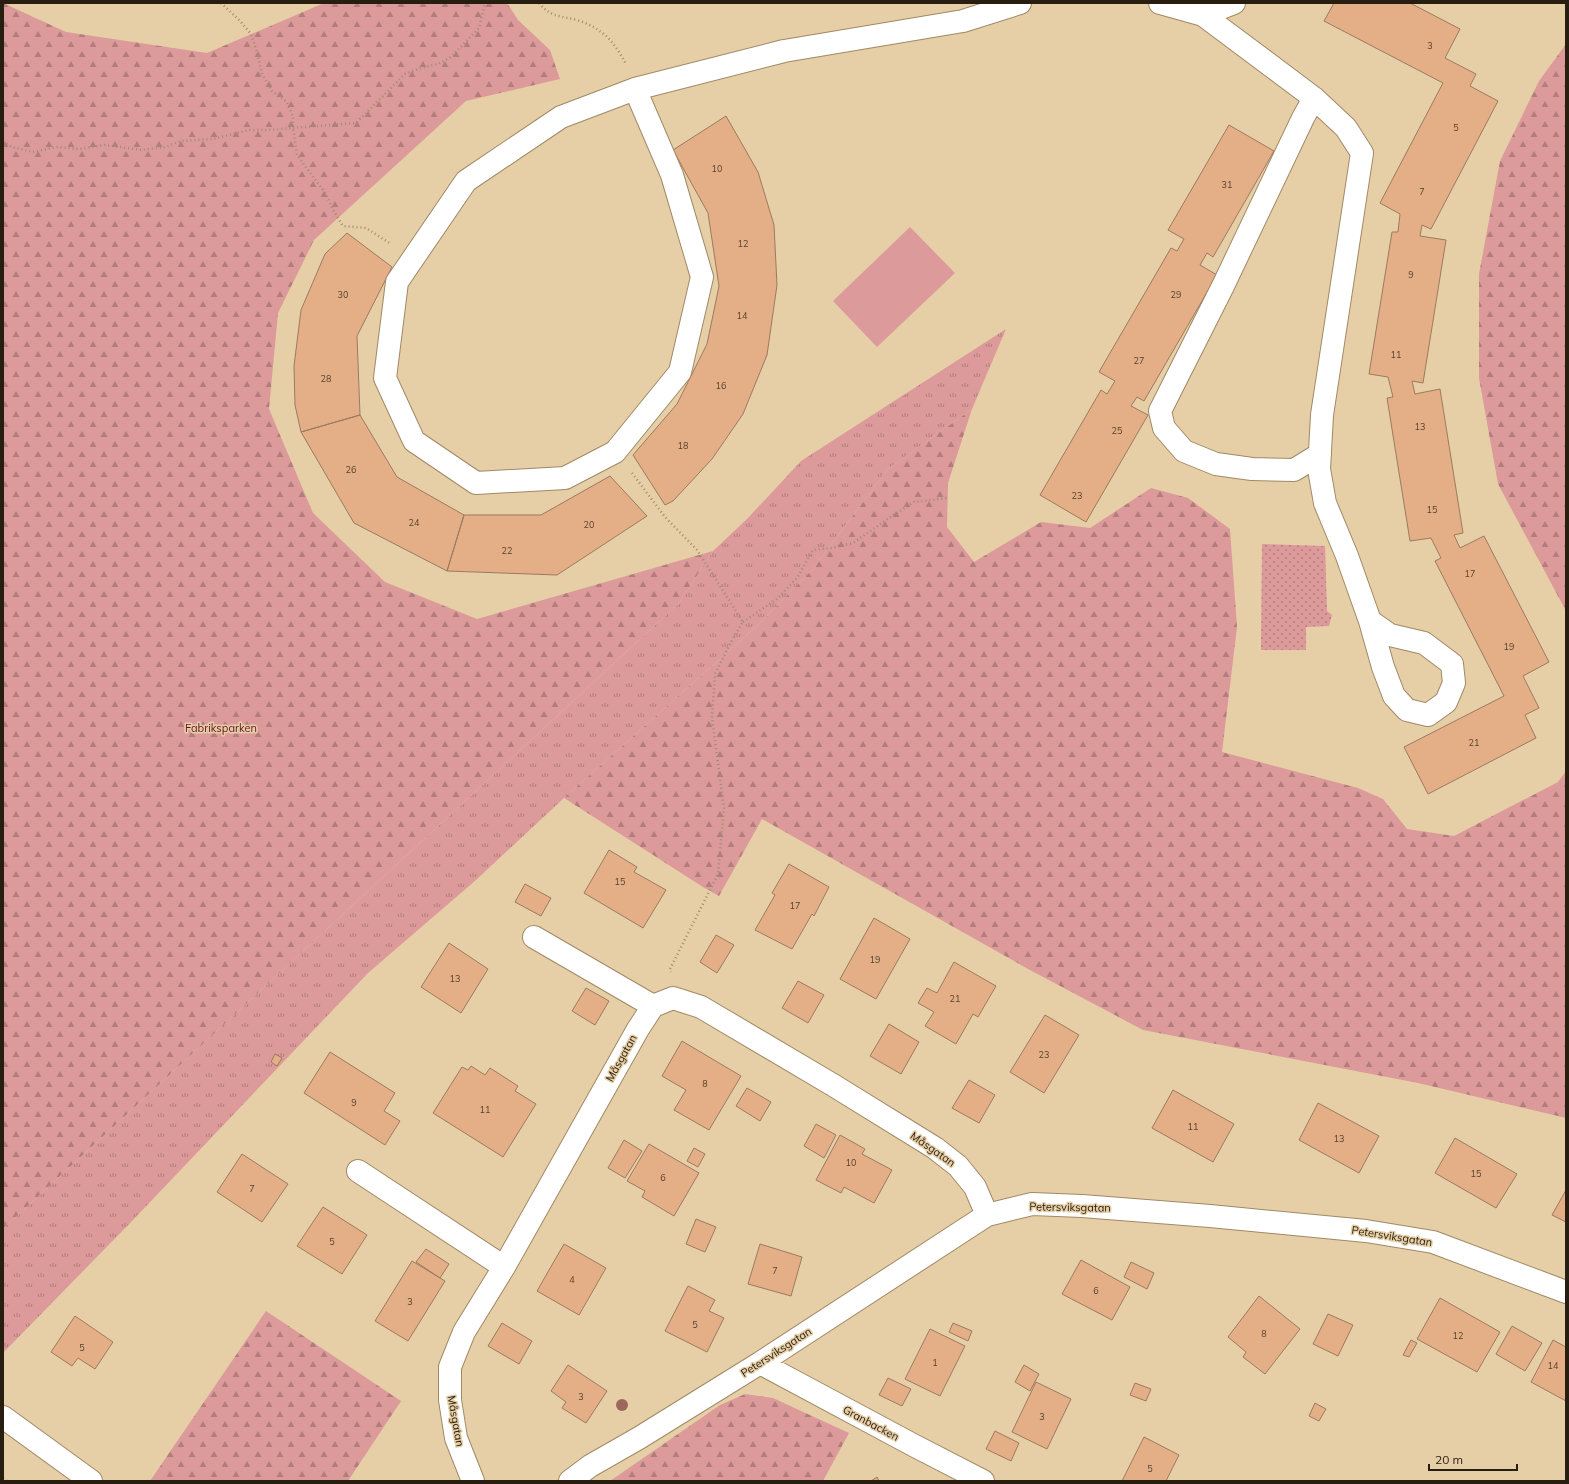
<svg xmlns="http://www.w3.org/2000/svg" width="1569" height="1484" font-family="Mulish,sans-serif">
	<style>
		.grass { fill: url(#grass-tufts) }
		.forest { fill: url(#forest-firs) }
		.park { fill: url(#park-dots) }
		.pitch { fill: #dd9a9b }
		.building { fill: #e4af87; stroke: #9c7a5f }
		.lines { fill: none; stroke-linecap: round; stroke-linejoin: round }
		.minor-casing { stroke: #a08965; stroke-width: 24 }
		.path { stroke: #9e8c6e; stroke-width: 2.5; stroke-dasharray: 1 3; stroke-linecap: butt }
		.minor { stroke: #fff; stroke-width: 22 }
		.tree { fill: #9d675c }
		.labels { text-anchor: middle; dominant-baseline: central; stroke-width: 3; stroke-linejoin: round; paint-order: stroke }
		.number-label { font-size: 9px; fill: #56422d }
		.park-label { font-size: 11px; fill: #62121e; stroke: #e6cea7 }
		.street-label { font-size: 11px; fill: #271e0f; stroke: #e6cea7 }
	</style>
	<defs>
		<pattern id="grass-tufts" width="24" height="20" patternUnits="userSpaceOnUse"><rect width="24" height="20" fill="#dd9a9b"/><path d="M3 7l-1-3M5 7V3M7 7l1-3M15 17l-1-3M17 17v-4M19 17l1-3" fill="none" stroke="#b37d7d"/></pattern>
		<pattern id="forest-firs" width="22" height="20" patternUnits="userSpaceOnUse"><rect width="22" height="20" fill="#dd9a9b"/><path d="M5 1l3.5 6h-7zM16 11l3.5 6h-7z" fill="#b37d7d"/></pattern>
		<pattern id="park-dots" width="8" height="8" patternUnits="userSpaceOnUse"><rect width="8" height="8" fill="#dd9a9b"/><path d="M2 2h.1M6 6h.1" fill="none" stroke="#b37d7d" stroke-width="1.8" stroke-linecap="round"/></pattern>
	</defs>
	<rect width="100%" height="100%" fill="#e6cea7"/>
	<!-- grass -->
	<path class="grass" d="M 1006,329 L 972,409 L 888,469 L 812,570 L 758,625 L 564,798 L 476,880 L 368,973 L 133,1220 L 3,1353 L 3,1229 L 679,603 L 713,551 L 747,519 L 801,461 Z"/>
	<!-- forest -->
	<path class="forest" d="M 3,3 L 66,32 L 207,53 L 324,3 L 507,3 L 518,20 L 550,50 L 560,79 L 466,101 L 314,240 L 278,313 L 269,409 L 313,513 L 385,582 L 477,619 L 713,551 L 679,603 L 3,1229 Z
		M 1566,44 L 1566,611 L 1498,484 L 1479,378 L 1479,274 L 1500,161 L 1539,81 Z
		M 972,409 L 948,483 L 947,527 L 974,562 L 1041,522 L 1090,528 L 1151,488 L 1188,498 L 1230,529 L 1237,627 L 1222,752 L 1358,788 L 1383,799 L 1407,829 L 1454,836 L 1558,782 L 1566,771 L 1566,1118 L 1418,1083 L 1143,1030 L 1028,969 L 762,819 L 719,896 L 703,887 L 564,798 L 758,625 L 812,570 L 888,469 Z
		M 266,1311 L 401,1401 L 348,1481 L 150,1481 Z
		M 745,1394 L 773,1398 L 849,1433 L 823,1481 L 610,1481 L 720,1405 Z"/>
	<!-- park -->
	<path class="park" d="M 1262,544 L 1325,546 L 1327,611 L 1332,615 L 1329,626 L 1306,627 L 1306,650 L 1261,650 Z"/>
	<!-- pitch -->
	<path class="pitch" d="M 910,227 L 955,273 L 877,347 L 833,301 Z"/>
	<!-- building -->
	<path class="building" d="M 1334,3 L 1410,3 L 1460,29 L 1445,58 L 1476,74 L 1470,86 L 1498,101 L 1431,229 L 1422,225 L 1420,236 L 1446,240 L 1423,383 L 1412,381 L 1415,394 L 1440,389 L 1463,533 L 1454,535 L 1460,548 L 1484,536 L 1549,662 L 1523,676 L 1539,708 L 1525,715 L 1536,738 L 1428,794 L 1404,747 L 1504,696 L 1435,561 L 1441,558 L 1431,538 L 1410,541 L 1387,398 L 1393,397 L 1388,377 L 1369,374 L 1392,232 L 1398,232 L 1400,214 L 1380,203 L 1443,83 L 1324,21 Z
		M 726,116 L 758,172 L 774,225 L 777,285 L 767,355 L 743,414 L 712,459 L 673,501 L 665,505 L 633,455 L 677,404 L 707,344 L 719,286 L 708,213 L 673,150 Z
		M 1229,125 L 1274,151 L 1213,257 L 1207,253 L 1200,265 L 1217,275 L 1144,401 L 1137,397 L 1131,406 L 1148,415 L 1086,522 L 1040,495 L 1101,390 L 1107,394 L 1115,381 L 1099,372 L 1171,248 L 1177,251 L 1184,239 L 1168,230 Z
		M 347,233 L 392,267 L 357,336 L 360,415 L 301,432 L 295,405 L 294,366 L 301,310 L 325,254 Z
		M 360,415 L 397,477 L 464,515 L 447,571 L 354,523 L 301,432 Z
		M 610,476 L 647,516 L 557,575 L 447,571 L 464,515 L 541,515 Z
		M 609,850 L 637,867 L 634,872 L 666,890 L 643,928 L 584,893 Z
		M 789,864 L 829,887 L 814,916 L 812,914 L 792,949 L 755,930 L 775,895 L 772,893 Z
		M 525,884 L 551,898 L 541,916 L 515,902 Z
		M 874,918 L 910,939 L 876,999 L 840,979 Z
		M 716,935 L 734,945 L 717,973 L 700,962 Z
		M 449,943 L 488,969 L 461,1013 L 421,987 Z
		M 954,962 L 996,986 L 978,1017 L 973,1014 L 956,1044 L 925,1026 L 934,1012 L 918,1003 L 927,988 L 937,993 Z
		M 798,981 L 824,995 L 808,1023 L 782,1008 Z
		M 586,988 L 609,1001 L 595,1025 L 572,1011 Z
		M 1045,1015 L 1079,1035 L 1044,1093 L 1010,1072 Z
		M 889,1024 L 919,1042 L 901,1074 L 870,1056 Z
		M 682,1041 L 741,1076 L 709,1130 L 674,1110 L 686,1090 L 662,1076 Z
		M 330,1052 L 395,1093 L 384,1111 L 400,1121 L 385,1145 L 304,1093 Z
		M 275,1054 L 282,1058 L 277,1066 L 271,1062 Z
		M 471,1066 L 485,1075 L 490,1068 L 518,1086 L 515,1091 L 536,1104 L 503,1157 L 433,1113 L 462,1067 L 468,1070 Z
		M 969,1080 L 995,1095 L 979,1123 L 952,1108 Z
		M 747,1088 L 771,1102 L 760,1121 L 736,1106 Z
		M 1173,1090 L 1234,1124 L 1213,1162 L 1152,1128 Z
		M 1318,1103 L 1379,1136 L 1359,1173 L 1299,1140 Z
		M 816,1124 L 836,1135 L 824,1158 L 804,1146 Z
		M 840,1135 L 865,1149 L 862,1154 L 892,1170 L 874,1203 L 844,1187 L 841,1193 L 816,1180 Z
		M 1455,1138 L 1517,1174 L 1496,1208 L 1435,1173 Z
		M 624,1140 L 642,1151 L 625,1178 L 608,1168 Z
		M 649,1144 L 699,1173 L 674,1216 L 642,1197 L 645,1191 L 627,1181 Z
		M 694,1148 L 705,1154 L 698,1167 L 687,1161 Z
		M 242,1154 L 288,1184 L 262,1222 L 217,1192 Z
		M 1566,1190 L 1566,1222 L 1552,1215 Z
		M 323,1207 L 367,1235 L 342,1274 L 297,1246 Z
		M 696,1219 L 716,1227 L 705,1252 L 686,1244 Z
		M 564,1244 L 606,1268 L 579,1315 L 537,1291 Z
		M 760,1244 L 802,1257 L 791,1296 L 748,1284 Z
		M 426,1249 L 449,1264 L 440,1278 L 416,1262 Z
		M 1081,1260 L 1130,1287 L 1112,1320 L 1062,1294 Z
		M 412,1261 L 445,1281 L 408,1341 L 375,1321 Z
		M 1131,1262 L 1154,1273 L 1147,1289 L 1124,1277 Z
		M 688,1286 L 715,1300 L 709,1311 L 724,1318 L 707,1352 L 665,1331 Z
		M 1259,1296 L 1300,1329 L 1265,1374 L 1243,1357 L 1246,1352 L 1228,1337 Z
		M 1440,1298 L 1500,1332 L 1477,1372 L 1417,1339 Z
		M 1328,1314 L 1353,1325 L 1338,1356 L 1313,1344 Z
		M 75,1316 L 113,1342 L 95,1369 L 78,1358 L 72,1366 L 51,1352 Z
		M 502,1323 L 532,1341 L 519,1364 L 488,1346 Z
		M 953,1323 L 972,1331 L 968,1341 L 949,1332 Z
		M 1512,1326 L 1542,1343 L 1525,1371 L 1496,1354 Z
		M 930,1329 L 965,1346 L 940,1396 L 905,1379 Z
		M 1411,1340 L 1417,1343 L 1409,1357 L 1403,1355 Z
		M 1553,1340 L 1566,1347 L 1566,1401 L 1531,1382 Z
		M 568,1365 L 607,1391 L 586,1423 L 562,1408 L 566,1402 L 551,1391 Z
		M 1024,1365 L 1039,1374 L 1030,1391 L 1015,1382 Z
		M 888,1378 L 911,1389 L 902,1406 L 879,1395 Z
		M 1036,1382 L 1071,1399 L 1047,1449 L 1012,1432 Z
		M 1135,1383 L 1151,1389 L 1146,1401 L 1130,1395 Z
		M 1315,1403 L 1326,1409 L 1319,1421 L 1309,1416 Z
		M 995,1431 L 1019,1443 L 1011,1461 L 986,1449 Z
		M 1144,1437 L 1179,1455 L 1166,1481 L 1122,1481 Z
		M 877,1477 L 879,1481 L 871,1481 Z"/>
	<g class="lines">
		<!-- minor casing -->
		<g class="minor-casing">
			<path id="minor" d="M 1160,3 L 1203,15 L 1234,3
				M 1203,15 L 1314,98 L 1346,128 L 1362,153 L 1322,415 L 1319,469 L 1325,503 L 1347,556 L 1370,621 L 1383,667 L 1394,696 L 1407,710 L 1428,715 L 1446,702 L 1454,683 L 1452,664 L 1424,643 L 1390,635 L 1370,621
				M 635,89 L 672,175 L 702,277 L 680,372 L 615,452 L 565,478 L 476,483 L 414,441 L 385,378 L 397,282 L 466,181 L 561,117 L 635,89 L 784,51 L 963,21 L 1020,3
				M 1314,98 L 1303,118 L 1223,286 L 1160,411 L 1164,428 L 1184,451 L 1216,464 L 1252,469 L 1294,470 L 1320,454
				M 534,937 L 653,1006
				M 358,1171 L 504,1267
				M 760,1363 L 915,1446 L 983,1481
				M 3,1417 L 91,1481
				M 473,1481 L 456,1438 L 450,1400 L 450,1367 L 464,1332 L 504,1267 L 638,1029 L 653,1006 L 673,998 L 701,1007 L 833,1085 L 935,1148 L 958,1166 L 975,1187 L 987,1215
				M 570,1481 L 590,1466 L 639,1438 L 760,1363 L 987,1215 L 1032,1204 L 1082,1206 L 1210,1216 L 1366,1231 L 1433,1242 L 1566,1292"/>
		</g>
		<!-- path -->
		<path class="path" d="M 221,3 L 240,21 L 251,34 L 257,52 L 262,74 L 272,91 L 286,101 L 293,116 L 293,127 L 297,155 L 326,194 L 333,210 L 343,226 L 366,228 L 391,244
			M 539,3 C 550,17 561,16 577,20 C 602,28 614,41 626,64
			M 3,142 L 12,147 L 33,152 L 56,147 L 78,149 L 105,145 L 141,150 L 166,147 L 181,141 L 213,139 L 249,130 L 267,130 L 356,123 L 405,74 L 421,68 L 438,64 L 451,57 L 479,28 L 485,3
			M 632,473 L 665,517 L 697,550 L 743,622 L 732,640 L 715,674 L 712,718 L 724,808 L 718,874 L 670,969 L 671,972
			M 743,622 L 777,599 L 797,578 L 813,550 L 831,548 L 853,543 L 892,516 L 914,502 L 947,498
			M 3,1478 L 7,1481"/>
		<!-- minor -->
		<use href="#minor" class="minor"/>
	</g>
	<!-- trees -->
	<circle class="tree" cx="622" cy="1405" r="6"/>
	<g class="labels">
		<!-- number labels -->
		<g class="number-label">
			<text x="1430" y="45">3</text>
			<text x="1456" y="127">5</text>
			<text x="717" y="168">10</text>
			<text x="1227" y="184">31</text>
			<text x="1422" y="191">7</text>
			<text x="743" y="243">12</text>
			<text x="1411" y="274">9</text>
			<text x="343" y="294">30</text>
			<text x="1176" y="294">29</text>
			<text x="742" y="315">14</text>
			<text x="1396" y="354">11</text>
			<text x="1139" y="360">27</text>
			<text x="326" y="378">28</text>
			<text x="721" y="385">16</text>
			<text x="1420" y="426">13</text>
			<text x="1117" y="430">25</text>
			<text x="683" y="445">18</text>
			<text x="351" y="469">26</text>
			<text x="1077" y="495">23</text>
			<text x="1432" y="509">15</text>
			<text x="414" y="522">24</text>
			<text x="589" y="524">20</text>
			<text x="507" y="550">22</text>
			<text x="1470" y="573">17</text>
			<text x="1509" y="646">19</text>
			<text x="1474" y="742">21</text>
			<text x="620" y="881">15</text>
			<text x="795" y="905">17</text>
			<text x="875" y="959">19</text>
			<text x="455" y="978">13</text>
			<text x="955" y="998">21</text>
			<text x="1044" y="1054">23</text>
			<text x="705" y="1083">8</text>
			<text x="354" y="1102">9</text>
			<text x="485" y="1109">11</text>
			<text x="1193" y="1126">11</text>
			<text x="1339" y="1138">13</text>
			<text x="851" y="1162">10</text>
			<text x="1476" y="1173">15</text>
			<text x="663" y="1177">6</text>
			<text x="252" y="1188">7</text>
			<text x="332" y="1241">5</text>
			<text x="775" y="1270">7</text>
			<text x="572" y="1279">4</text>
			<text x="1096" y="1290">6</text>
			<text x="410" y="1301">3</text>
			<text x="695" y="1324">5</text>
			<text x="1264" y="1333">8</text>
			<text x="1458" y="1335">12</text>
			<text x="82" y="1347">5</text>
			<text x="935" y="1362">1</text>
			<text x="1553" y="1365">14</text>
			<text x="581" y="1396">3</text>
			<text x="1042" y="1416">3</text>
			<text x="1150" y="1468">5</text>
		</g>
		<!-- park labels -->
		<g class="park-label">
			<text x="221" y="728">Fabriksparken</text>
		</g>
		<!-- street labels -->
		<g class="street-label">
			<text transform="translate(621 1058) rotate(-61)">Måsgatan</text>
			<text transform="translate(933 1149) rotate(35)">Måsgatan</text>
			<text transform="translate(1070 1207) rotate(1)">Petersviksgatan</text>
			<text transform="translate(1392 1236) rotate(9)">Petersviksgatan</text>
			<text transform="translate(776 1352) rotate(-33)">Petersviksgatan</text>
			<text transform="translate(456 1421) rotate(80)">Måsgatan</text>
			<text transform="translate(871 1423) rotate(28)">Granbacken</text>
		</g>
	</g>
	<!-- border -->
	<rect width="1569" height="1484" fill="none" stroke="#271e0f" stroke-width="8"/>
	<!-- scale -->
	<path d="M1429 1464v6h88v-6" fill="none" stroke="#271e0f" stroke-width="2"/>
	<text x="1435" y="1464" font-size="12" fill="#271e0f" stroke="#e6cea7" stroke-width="3" paint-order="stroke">20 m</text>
</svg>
